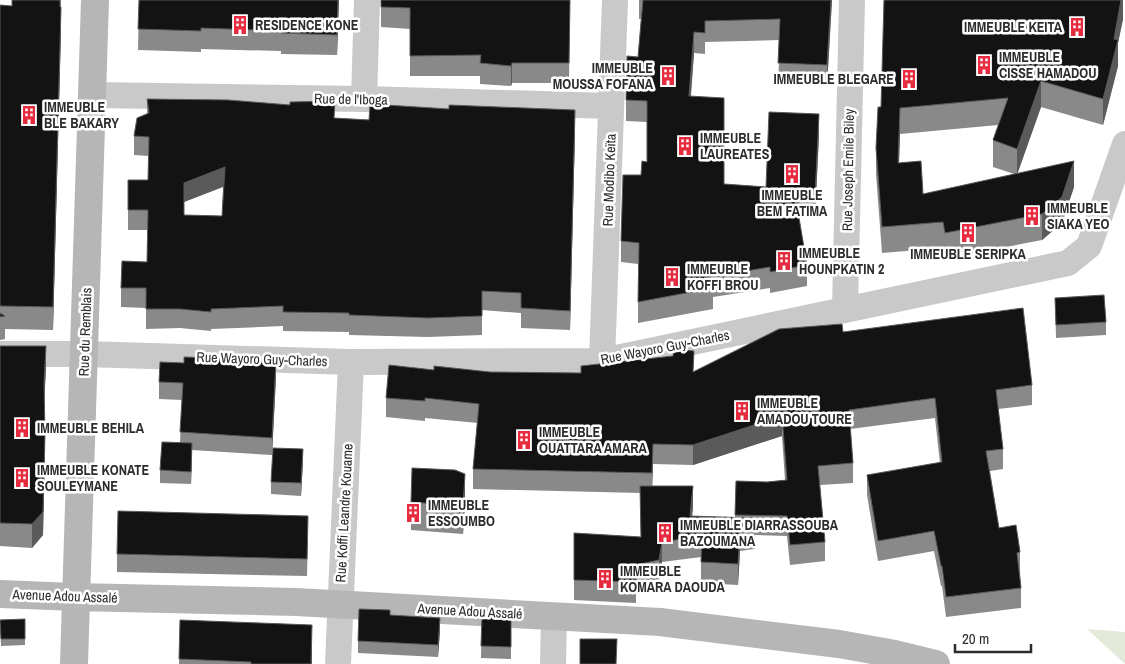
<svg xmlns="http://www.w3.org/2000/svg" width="1125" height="664" font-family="'Archivo Narrow',sans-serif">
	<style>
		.green { fill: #e3ead9 }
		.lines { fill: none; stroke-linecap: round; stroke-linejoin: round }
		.street { stroke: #c9c9c9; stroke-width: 26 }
		.secondary { stroke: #b6b6b6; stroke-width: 28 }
		.wall { fill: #898989; fill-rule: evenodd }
		.shaded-wall { fill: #5a5a5a }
		.building { fill: #131313; stroke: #5a5a5a; fill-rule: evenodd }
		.labels { text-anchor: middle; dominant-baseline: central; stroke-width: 5; stroke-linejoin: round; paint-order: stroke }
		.poi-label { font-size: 14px; font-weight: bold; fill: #2c2c2c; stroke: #fff; text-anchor: start }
		.street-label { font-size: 14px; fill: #2c2c2c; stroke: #fff }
	</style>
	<rect width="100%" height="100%" fill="#fff"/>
	<!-- green -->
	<path class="green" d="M 1087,629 L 1125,632 L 1125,664 Z"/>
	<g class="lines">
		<!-- street -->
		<path class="street" d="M 92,95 L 364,99 L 611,106
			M 364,99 L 367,0
			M 845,309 L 852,0
			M 0,354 L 85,354 L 351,362 L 602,361 L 1068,263 L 1089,246 L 1125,144
			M 602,361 L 615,0
			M 338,664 L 351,362
			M 553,664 L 554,616"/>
		<!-- secondary -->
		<path class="secondary" d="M 0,594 L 75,597 L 296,602 L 660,622 L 839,644 L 895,654 L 936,664
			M 74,664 L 95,0"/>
	</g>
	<!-- wall -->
	<path class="wall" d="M 12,0 L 61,0 L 61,30 L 53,330 L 5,329 L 5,339 L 0,340 L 0,12 L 12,6 Z
		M 139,0 L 339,0 L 337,55 L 281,54 L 281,51 L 201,49 L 201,52 L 138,50 Z
		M 381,0 L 570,0 L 569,83 L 512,83 L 511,86 L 480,84 L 480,76 L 410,76 L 410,29 L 381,27 Z
		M 639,0 L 832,0 L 827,86 L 778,84 L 780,40 L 705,42 L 705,54 L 694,53 L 691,96 L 724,184 L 766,187 L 819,135 L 815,217 L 798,216 L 807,265 L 807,286 L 770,293 L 770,288 L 713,297 L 713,309 L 638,323 L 638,264 L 621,262 L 621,241 L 641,175 L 647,162 L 647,122 L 626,121 L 626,100 L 638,57 L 641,19 L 639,19 Z
		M 1123,0 L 1123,19 L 1118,43 L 1118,66 L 1103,125 L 1041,107 L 1017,174 L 1074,187 L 1062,223 L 1042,240 L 945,259 L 943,248 L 882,253 L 876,174 L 876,148 L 881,107 ZM 998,125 L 993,140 L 993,167 L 1014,174 L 923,194 L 899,163 L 900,134 Z
		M 147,99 L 335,118 L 575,130 L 570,330 L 521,328 L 521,313 L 482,310 L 482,335 L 428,337 L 349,335 L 349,332 L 283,331 L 283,326 L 211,329 L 211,331 L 180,328 L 146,329 L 146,308 L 121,307 L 121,288 L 147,262 L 147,230 L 128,230 L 128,180 L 148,180 L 149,156 L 134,155 L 134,136 L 147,114 ZM 223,187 L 222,216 L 184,215 L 184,202 Z
		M 1055,298 L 1106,322 L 1106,335 L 1056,338 Z
		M 843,332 L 1032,385 L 1032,405 L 998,409 L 1003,449 L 1003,469 L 990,471 L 999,528 L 1020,552 L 1020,572 L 1021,588 L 1021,608 L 946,617 L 942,586 L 941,586 L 934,551 L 878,561 L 867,495 L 867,475 L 940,463 L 935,418 L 850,429 L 853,463 L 853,483 L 820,485 L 825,542 L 825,561 L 790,565 L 787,536 L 755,535 L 755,549 L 740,551 L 738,585 L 701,583 L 701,557 L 662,562 L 659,581 L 636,585 L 636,603 L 574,600 L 574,533 L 641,537 L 640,493 L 473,489 L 473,469 L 478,423 L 425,418 L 425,421 L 386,417 L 386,398 L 434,370 L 490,372 L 581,373 L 694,372 ZM 782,436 L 785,480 L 767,482 L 736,481 L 735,518 L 692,516 L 693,507 L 652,486 L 653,464 L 693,465 Z
		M 0,346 L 46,369 L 44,398 L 45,457 L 43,535 L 32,548 L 0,546 Z
		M 276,377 L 272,455 L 192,450 L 191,484 L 160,483 L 160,470 L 180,443 L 182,400 L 159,399 L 159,382 Z
		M 303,461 L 301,496 L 271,494 L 271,482 Z
		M 411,502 L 465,502 L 463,534 L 411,530 Z
		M 308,533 L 307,576 L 117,572 L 117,554 Z
		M 390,615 L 440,631 L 438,657 L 358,653 L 358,641 Z
		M 482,617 L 511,618 L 511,659 L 481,658 Z
		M 25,619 L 25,645 L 1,646 L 0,620 Z
		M 180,620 L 312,648 L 312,664 L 179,664 Z"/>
	<!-- shaded-wall -->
	<path class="shaded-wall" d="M 338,0 L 339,0 L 337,55 L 337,35 Z
		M 831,0 L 832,0 L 827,86 L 827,65 Z
		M 1121,0 L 1123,0 L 1123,19 L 1118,43 L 1118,66 L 1103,125 L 1103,99 Z
		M 61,7 L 61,30 L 53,330 L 53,307 Z
		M 694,32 L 694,53 L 689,117 L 689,96 Z
		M 512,63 L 512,83 L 511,86 L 511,66 Z
		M 1041,81 L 1041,107 L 1017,175 L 1017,149 Z
		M 900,108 L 900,134 L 898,189 L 898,163 Z
		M 575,110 L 575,130 L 570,330 L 570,311 Z
		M 819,114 L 819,135 L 815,217 L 815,196 Z
		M 1074,161 L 1074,187 L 1062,223 L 1042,240 L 1042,214 Z
		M 225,167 L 225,186 L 184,202 L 184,183 Z
		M 46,346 L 46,369 L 44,406 L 44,383 Z
		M 276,360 L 276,377 L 272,455 L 272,438 Z
		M 782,416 L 782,436 L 693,465 L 693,445 Z
		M 45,434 L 43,535 L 32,548 L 32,524 Z
		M 192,443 L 192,456 L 191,484 L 191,472 Z
		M 653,444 L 653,464 L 652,493 L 652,473 Z
		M 303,449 L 303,461 L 301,496 L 301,483 Z
		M 465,474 L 465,502 L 463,534 L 463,506 Z
		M 693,486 L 693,507 L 690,536 L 690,516 Z
		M 740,531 L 740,551 L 738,585 L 738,564 Z
		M 662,542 L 662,562 L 659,581 L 659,560 Z
		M 440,618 L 440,631 L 438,657 L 438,645 Z
		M 312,625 L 312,664 L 311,664 Z"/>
	<!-- building -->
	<path class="building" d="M 12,0 L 60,0 L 60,7 L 61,7 L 53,307 L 0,306 L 0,5 L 12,6 Z
		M 139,0 L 338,0 L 337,35 L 281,33 L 282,31 L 201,28 L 201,31 L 138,29 Z
		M 381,0 L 570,0 L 569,63 L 512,63 L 511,66 L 480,63 L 481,55 L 410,56 L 410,8 L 381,7 Z
		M 643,0 L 831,0 L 827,65 L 778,63 L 780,19 L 705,21 L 705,33 L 694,32 L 689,96 L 724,98 L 724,184 L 766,187 L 769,112 L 819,114 L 815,196 L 795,194 L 807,265 L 770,272 L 770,267 L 711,277 L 713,288 L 638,302 L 639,243 L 621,241 L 623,175 L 641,175 L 642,161 L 647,162 L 647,101 L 626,100 L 627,56 L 638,57 Z
		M 884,0 L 1121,0 L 1114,39 L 1118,40 L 1103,99 L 1041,81 L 1017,149 L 993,140 L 1008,98 L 900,108 L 898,163 L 921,161 L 923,194 L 1074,161 L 1062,197 L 1042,214 L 945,233 L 943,222 L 882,227 L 876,148 L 878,107 L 881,107 Z
		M 147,99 L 228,100 L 290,105 L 290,102 L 335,101 L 334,118 L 369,120 L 370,104 L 449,109 L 449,105 L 575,110 L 570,311 L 521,308 L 521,293 L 482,291 L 482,316 L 428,318 L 349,315 L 349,313 L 283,312 L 283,306 L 211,309 L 211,312 L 180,309 L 146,309 L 146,288 L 121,288 L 122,261 L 147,262 L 148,210 L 128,210 L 128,180 L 148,180 L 149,137 L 134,136 L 137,118 L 149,113 ZM 225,167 L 222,216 L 184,215 L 184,183 Z
		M 1104,295 L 1106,322 L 1056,325 L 1055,298 Z
		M 1023,308 L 1032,385 L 996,390 L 1003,449 L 986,451 L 999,528 L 1016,525 L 1020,552 L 1017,553 L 1021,588 L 946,597 L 942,566 L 941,566 L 934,531 L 878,541 L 867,475 L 942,462 L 935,398 L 849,410 L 853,463 L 818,466 L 825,542 L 790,545 L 787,516 L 735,515 L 736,481 L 767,482 L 787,480 L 782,416 L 693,445 L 653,444 L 652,473 L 473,469 L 479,404 L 425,398 L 425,401 L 386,398 L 389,365 L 434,370 L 434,366 L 490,372 L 581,373 L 581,366 L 673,356 L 674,349 L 694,351 L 693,372 L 779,329 L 842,324 L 843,332 Z
		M 0,313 L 5,316 L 0,317 Z
		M 0,346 L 46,346 L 44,383 L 45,434 L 43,512 L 32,524 L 0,523 Z
		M 184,357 L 276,360 L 272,438 L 180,432 L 183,383 L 159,382 L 160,362 L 184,363 Z
		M 162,442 L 192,443 L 191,472 L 160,470 Z
		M 273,448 L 303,449 L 301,483 L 271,482 Z
		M 412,468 L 455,470 L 465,474 L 463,506 L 411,502 Z
		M 640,486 L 693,486 L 690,516 L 754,518 L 755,529 L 740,531 L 738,564 L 701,562 L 702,536 L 662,542 L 659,560 L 636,565 L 636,582 L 574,580 L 574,533 L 641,537 Z
		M 118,511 L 308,516 L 307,559 L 117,554 Z
		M 359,609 L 390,610 L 390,615 L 440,618 L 438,645 L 358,641 Z
		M 482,617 L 511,618 L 511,647 L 481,646 Z
		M 25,619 L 25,639 L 1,639 L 0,620 Z
		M 180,620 L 312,625 L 311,664 L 251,664 L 251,662 L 179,659 Z
		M 580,639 L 617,639 L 616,664 L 580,664 Z"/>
	<!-- icons -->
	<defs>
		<g id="building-bare" transform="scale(1.5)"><path d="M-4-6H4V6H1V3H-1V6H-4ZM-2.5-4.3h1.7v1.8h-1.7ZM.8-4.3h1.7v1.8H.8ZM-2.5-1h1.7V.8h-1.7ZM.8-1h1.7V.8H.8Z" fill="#e72b3f" stroke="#fff" stroke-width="2.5" paint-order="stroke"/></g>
	</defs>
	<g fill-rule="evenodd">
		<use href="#building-bare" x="240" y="25"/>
		<use href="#building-bare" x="1077" y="27"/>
		<use href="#building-bare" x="984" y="65"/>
		<use href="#building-bare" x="668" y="76"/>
		<use href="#building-bare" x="909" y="79"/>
		<use href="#building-bare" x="29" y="115"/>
		<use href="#building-bare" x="685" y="146"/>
		<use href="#building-bare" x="792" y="174"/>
		<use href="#building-bare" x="1032" y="216"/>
		<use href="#building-bare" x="968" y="233"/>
		<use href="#building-bare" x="784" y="261"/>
		<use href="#building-bare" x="672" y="277"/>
		<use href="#building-bare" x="742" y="411"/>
		<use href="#building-bare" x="22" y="428"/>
		<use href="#building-bare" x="524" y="440"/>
		<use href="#building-bare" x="22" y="478"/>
		<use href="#building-bare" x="413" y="513"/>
		<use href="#building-bare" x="665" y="533"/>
		<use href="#building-bare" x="605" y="579"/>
	</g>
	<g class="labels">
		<!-- poi labels -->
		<g class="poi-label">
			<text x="255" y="25">RESIDENCE KONE</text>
			<text x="1062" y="27" text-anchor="end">IMMEUBLE KEITA</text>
			<text x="999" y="57">IMMEUBLE<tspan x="999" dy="16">CISSE HAMADOU</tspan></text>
			<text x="653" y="68" text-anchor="end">IMMEUBLE<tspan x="653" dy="16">MOUSSA FOFANA</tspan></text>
			<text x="894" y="79" text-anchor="end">IMMEUBLE BLEGARE</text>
			<text x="44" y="107">IMMEUBLE<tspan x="44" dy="16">BLE BAKARY</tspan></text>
			<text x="700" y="138">IMMEUBLE<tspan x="700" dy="16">LAUREATES</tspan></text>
			<text x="792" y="195" text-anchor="middle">IMMEUBLE<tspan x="792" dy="16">BEM FATIMA</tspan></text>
			<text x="1047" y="208">IMMEUBLE<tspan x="1047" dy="16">SIAKA YEO</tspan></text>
			<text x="799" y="253">IMMEUBLE<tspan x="799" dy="16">HOUNPKATIN 2</tspan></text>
			<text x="968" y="254" text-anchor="middle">IMMEUBLE SERIPKA</text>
			<text x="687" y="269">IMMEUBLE<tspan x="687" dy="16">KOFFI BROU</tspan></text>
			<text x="757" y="403">IMMEUBLE<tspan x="757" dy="16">AMADOU TOURE</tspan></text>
			<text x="37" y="428">IMMEUBLE BEHILA</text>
			<text x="539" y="432">IMMEUBLE<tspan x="539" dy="16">OUATTARA AMARA</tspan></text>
			<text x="37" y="470">IMMEUBLE KONATE<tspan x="37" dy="16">SOULEYMANE</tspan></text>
			<text x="428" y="505">IMMEUBLE<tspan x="428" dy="16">ESSOUMBO</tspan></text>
			<text x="680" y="525">IMMEUBLE DIARRASSOUBA<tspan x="680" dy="16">BAZOUMANA</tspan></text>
			<text x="620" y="571">IMMEUBLE<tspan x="620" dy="16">KOMARA DAOUDA</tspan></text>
		</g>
		<!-- street labels -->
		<g class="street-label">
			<text transform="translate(351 99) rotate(1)">Rue de l'Iboga</text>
			<text transform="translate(848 170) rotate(-89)">Rue Joseph Emile Biley</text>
			<text transform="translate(609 180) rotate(-88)">Rue Modibo Keïta</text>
			<text transform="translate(85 332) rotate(-88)">Rue du Remblais</text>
			<text transform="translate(665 347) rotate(-11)">Rue Wayoro Guy-Charles</text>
			<text transform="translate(262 359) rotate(2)">Rue Wayoro Guy-Charles</text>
			<text transform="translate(344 513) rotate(-87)">Rue Koffi Leandre Kouame</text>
			<text transform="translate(65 596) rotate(2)">Avenue Adou Assalé</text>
			<text transform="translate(470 611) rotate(3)">Avenue Adou Assalé</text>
		</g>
	</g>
	<!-- scale -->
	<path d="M955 644v8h76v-8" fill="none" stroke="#2c2c2c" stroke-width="2.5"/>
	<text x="962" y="644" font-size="15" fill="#2c2c2c" stroke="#ffffff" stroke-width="4" paint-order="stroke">20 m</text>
</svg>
